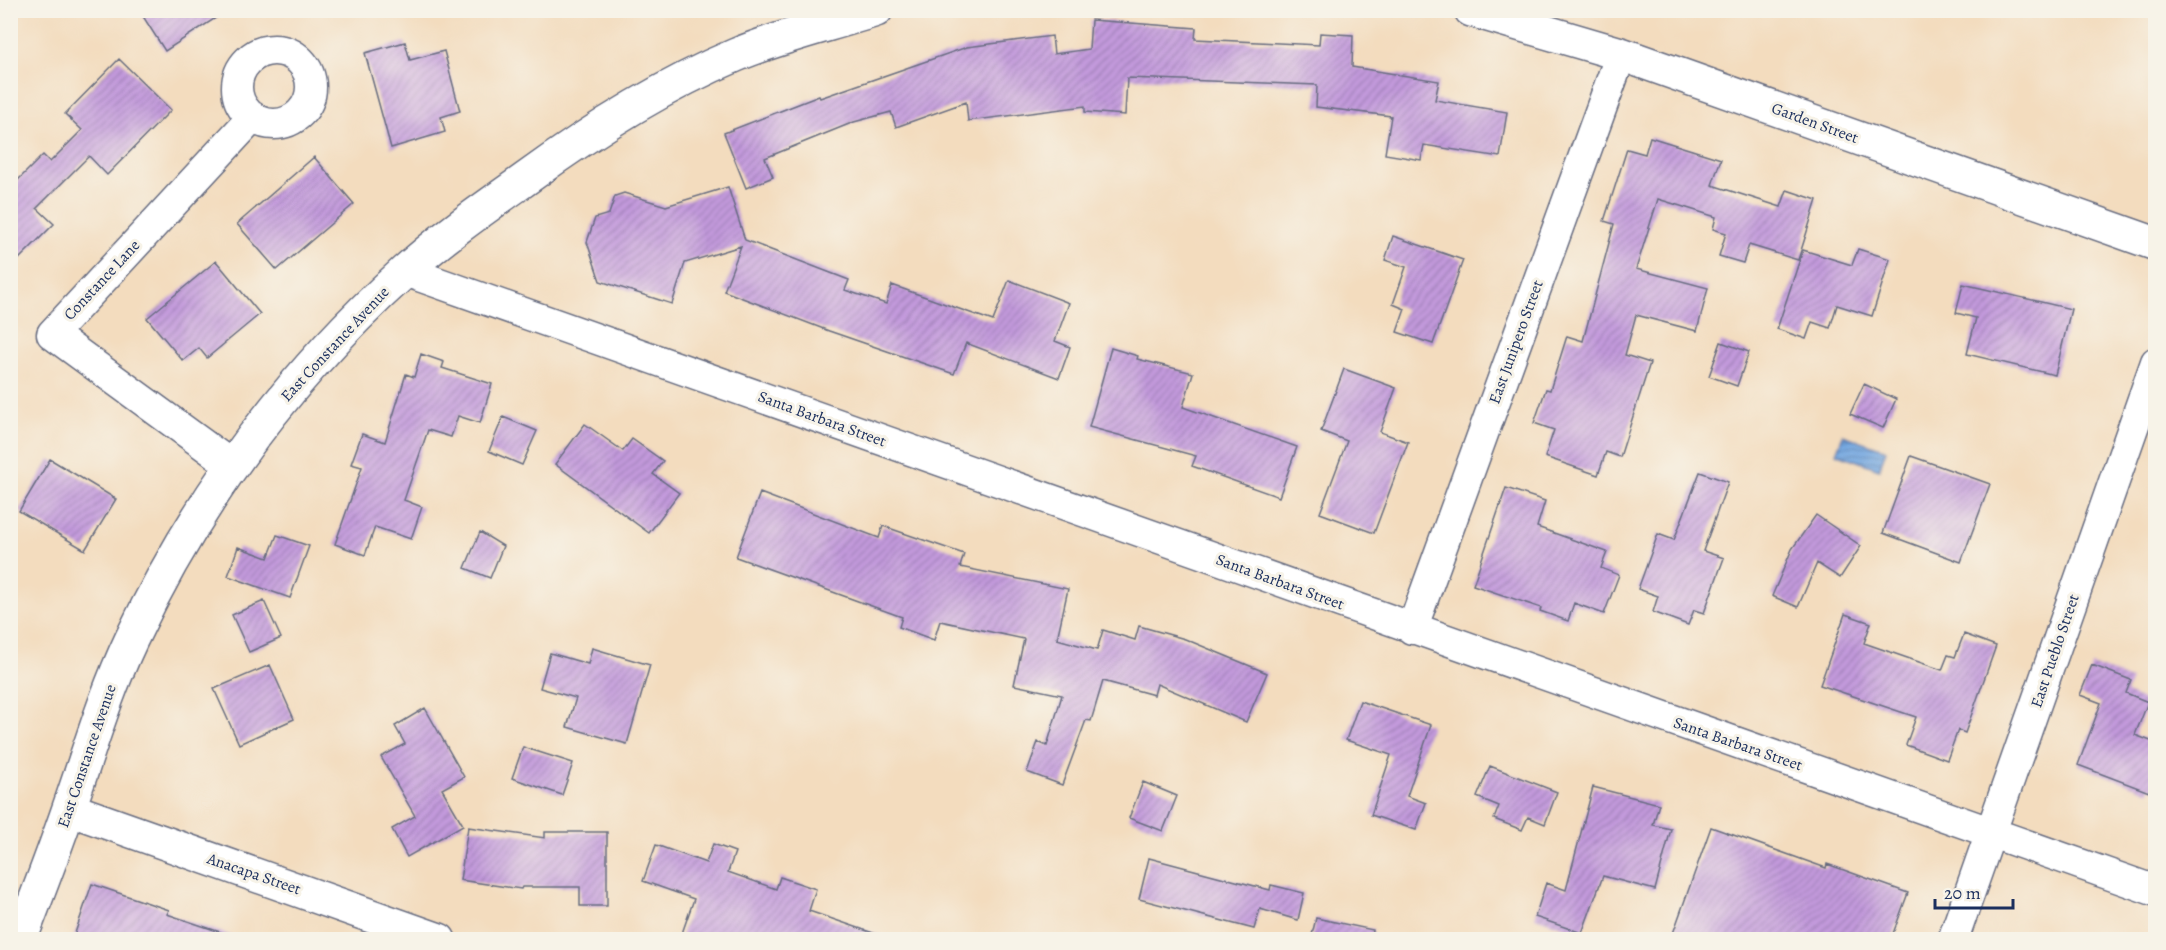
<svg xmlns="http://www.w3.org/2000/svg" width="2166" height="950" font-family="Alegreya,serif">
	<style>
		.water { fill: url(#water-rules); stroke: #486b9f; stroke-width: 1.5 }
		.building { fill: url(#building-hatch) }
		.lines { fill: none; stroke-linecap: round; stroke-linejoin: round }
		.minor-casing { stroke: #676c80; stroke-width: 33 }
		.tertiary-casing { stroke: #676c80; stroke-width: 36 }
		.minor { stroke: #fff; stroke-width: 30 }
		.tertiary { stroke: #fff; stroke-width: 33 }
		.labels { text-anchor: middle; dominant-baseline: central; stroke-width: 6; stroke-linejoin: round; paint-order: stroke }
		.street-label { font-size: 16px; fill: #1b2f5e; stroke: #f7f3e8 }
	</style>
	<defs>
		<pattern id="water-rules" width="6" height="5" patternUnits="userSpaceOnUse" patternTransform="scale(1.5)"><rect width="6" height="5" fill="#74a7e0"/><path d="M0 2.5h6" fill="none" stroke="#5e88b9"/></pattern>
		<pattern id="building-hatch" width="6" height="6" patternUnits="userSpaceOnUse" patternTransform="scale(1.5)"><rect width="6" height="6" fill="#c39adc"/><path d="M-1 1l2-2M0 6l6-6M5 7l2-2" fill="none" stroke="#9e7eb6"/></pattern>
	</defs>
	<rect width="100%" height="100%" fill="#f7f3e8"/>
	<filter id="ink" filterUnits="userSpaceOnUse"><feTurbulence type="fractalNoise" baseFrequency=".0167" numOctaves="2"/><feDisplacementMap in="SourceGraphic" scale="12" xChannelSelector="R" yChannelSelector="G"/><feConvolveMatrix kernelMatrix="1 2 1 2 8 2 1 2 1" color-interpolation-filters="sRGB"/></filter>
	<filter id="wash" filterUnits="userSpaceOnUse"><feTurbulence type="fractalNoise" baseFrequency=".008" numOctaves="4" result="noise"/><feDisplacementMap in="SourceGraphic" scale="24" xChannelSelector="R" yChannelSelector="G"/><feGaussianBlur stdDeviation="1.35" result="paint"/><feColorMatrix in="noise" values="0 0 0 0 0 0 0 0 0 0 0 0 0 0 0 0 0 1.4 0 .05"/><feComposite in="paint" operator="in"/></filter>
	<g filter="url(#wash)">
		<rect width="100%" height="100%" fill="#f3dcbe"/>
		<!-- water -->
		<path class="water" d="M 1843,435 L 1886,450 L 1879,469 L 1836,453 Z"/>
		<g id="blocks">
			<!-- building -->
			<path class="building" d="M 139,10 L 228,10 L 165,51 Z
				M 1091,20 L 1196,28 L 1195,39 L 1319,45 L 1320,33 L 1353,35 L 1352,67 L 1439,81 L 1435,100 L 1507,112 L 1500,157 L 1424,145 L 1421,160 L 1385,154 L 1391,116 L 1316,107 L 1317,85 L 1127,78 L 1125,115 L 1085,112 L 1085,106 L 968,121 L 966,102 L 896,127 L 891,112 L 854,122 L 765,158 L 773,177 L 746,188 L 724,133 L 819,96 L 820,98 L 967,47 L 1052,36 L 1054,54 L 1089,49 Z
				M 405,42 L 410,60 L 444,51 L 460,111 L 441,117 L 445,132 L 391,148 L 365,53 Z
				M 119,59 L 171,110 L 107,175 L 89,156 L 37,208 L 54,224 L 10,268 L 10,188 L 43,155 L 50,162 L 82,130 L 65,114 Z
				M 1650,137 L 1721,159 L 1712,185 L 1781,207 L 1787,190 L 1817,200 L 1798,260 L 1749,245 L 1743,263 L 1719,256 L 1726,233 L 1713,229 L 1716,217 L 1658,199 L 1636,269 L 1708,288 L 1697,331 L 1636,315 L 1625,355 L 1650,363 L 1620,457 L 1606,452 L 1598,475 L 1545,457 L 1554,430 L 1534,423 L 1546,389 L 1550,390 L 1567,336 L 1583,341 L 1614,224 L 1604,221 L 1627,149 L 1645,154 Z
				M 314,157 L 354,204 L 277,270 L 237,224 Z
				M 728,187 L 745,240 L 849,280 L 845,290 L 886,304 L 892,285 L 993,321 L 1009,280 L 1069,303 L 1055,341 L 1070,347 L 1059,378 L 966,343 L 954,374 L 829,331 L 724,291 L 741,246 L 685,263 L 672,304 L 600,281 L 587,242 L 595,218 L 609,214 L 615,196 L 624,193 L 666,206 Z
				M 1393,236 L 1463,260 L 1433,344 L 1397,332 L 1405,309 L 1393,304 L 1406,267 L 1385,260 Z
				M 1858,249 L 1890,259 L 1872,316 L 1837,305 L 1830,328 L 1812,322 L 1806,339 L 1777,329 L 1803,250 L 1852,265 Z
				M 216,261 L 260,314 L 207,358 L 199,348 L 183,361 L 147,318 Z
				M 1963,284 L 2071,309 L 2055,375 L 1967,354 L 1976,318 L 1956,313 Z
				M 1721,342 L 1749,352 L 1737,386 L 1709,376 Z
				M 1111,348 L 1138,356 L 1137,359 L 1193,373 L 1183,407 L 1297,447 L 1279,497 L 1192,466 L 1196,456 L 1089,427 Z
				M 421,354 L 444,362 L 442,368 L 492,384 L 480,423 L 458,416 L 451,437 L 428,430 L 404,500 L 422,507 L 411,539 L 375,527 L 365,555 L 335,544 L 362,467 L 351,464 L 362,434 L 385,442 L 406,374 L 414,377 Z
				M 1344,369 L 1396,388 L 1380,432 L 1408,442 L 1374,533 L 1320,513 L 1347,441 L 1321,431 Z
				M 1864,384 L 1896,399 L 1883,428 L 1850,414 Z
				M 503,417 L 537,431 L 522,465 L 489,451 Z
				M 585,424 L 623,451 L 632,439 L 663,461 L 653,474 L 679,493 L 649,533 L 555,464 Z
				M 1911,456 L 1990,484 L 1961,562 L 1883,533 Z
				M 50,459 L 116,499 L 85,550 L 19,511 Z
				M 1700,472 L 1728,482 L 1703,551 L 1724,558 L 1704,613 L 1694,610 L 1688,625 L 1653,612 L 1658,596 L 1638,589 L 1658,534 L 1674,540 Z
				M 1506,488 L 1545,501 L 1537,527 L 1607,552 L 1601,568 L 1619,575 L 1604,614 L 1574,603 L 1568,621 L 1540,611 L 1541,608 L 1473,585 Z
				M 760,493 L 879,538 L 883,526 L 964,554 L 960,567 L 1068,589 L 1057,639 L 1097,650 L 1103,630 L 1135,640 L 1139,626 L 1185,639 L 1267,673 L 1246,722 L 1157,684 L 1154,695 L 1103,681 L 1091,721 L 1086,720 L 1062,785 L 1027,772 L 1038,742 L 1047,746 L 1062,695 L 1014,685 L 1024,639 L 940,621 L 934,640 L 899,627 L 902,617 L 736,557 Z
				M 1816,515 L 1861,546 L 1840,578 L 1817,563 L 1798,607 L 1772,596 L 1792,549 Z
				M 480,532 L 503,546 L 490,578 L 465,568 Z
				M 277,535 L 309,546 L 290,598 L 228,576 L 238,547 L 268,558 Z
				M 264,601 L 281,638 L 249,652 L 232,615 Z
				M 1845,614 L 1871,623 L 1864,643 L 1942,670 L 1948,655 L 1955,657 L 1964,634 L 1996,646 L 1965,733 L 1958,730 L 1947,760 L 1906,745 L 1916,717 L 1820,685 Z
				M 592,648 L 650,665 L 627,744 L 567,727 L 576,698 L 540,688 L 550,653 L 588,664 Z
				M 270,665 L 294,719 L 239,744 L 214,689 Z
				M 2092,665 L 2131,680 L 2126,693 L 2148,702 L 2135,735 L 2156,743 L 2156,789 L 2150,787 L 2149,792 L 2078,765 L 2101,703 L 2080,695 Z
				M 1360,701 L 1431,725 L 1407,796 L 1426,803 L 1416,830 L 1371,815 L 1391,755 L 1346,740 Z
				M 425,708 L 464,777 L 442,789 L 463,825 L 407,857 L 392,829 L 415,816 L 381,757 L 405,744 L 395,726 Z
				M 523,747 L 573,763 L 562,795 L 512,778 Z
				M 1490,766 L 1557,792 L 1545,824 L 1528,817 L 1522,830 L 1494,819 L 1499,806 L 1477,797 Z
				M 1143,782 L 1177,796 L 1163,831 L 1129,818 Z
				M 1593,787 L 1659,804 L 1653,825 L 1671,829 L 1655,890 L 1603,876 L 1582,933 L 1535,917 L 1546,883 L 1566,890 Z
				M 468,827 L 545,838 L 545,832 L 607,832 L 607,906 L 580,906 L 580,887 L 522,887 L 521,889 L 460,880 Z
				M 1711,827 L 1826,868 L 1827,864 L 1908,893 L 1891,939 L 1671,939 Z
				M 713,844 L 735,852 L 728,872 L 776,889 L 780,877 L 816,889 L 809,911 L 882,936 L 881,939 L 680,939 L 694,899 L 643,881 L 656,845 L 706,863 Z
				M 1149,858 L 1270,890 L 1271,885 L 1304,893 L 1298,920 L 1260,909 L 1254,929 L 1139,899 Z
				M 92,884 L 169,910 L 167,914 L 232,936 L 231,939 L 73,939 Z
				M 1316,918 L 1373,930 L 1372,939 L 1311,939 Z"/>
		</g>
	</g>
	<g filter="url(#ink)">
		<use href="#blocks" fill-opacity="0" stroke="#676c80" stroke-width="1.5"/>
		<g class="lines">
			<!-- minor casing -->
			<g class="minor-casing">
				<path id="minor" d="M237 87a37 37 0 1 1 74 0a37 37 0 1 1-74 0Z
					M 405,271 L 2156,891
					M 230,464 L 52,334 L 253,117
					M 1412,629 L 1621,54
					M 1953,940 L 2156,362"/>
			</g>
			<!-- tertiary casing -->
			<g class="tertiary-casing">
				<path id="tertiary" d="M 1471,10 L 1621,54 L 2156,244
					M 69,809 L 439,940
					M 20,940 C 37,896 54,852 69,808 C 89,751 105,695 131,640 C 198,498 287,378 403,273 C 440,239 483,209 524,180 C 591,131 660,87 736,55 C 781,36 830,25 876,10"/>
			</g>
			<!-- minor -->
			<use href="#minor" class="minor"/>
			<!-- tertiary -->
			<use href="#tertiary" class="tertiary"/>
		</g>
	</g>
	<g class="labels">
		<!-- street labels -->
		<g class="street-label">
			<text transform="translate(1815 123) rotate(20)">Garden Street</text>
			<text transform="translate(102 280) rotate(-47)">Constance Lane</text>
			<text transform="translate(1516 342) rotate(-70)">East Junipero Street</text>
			<text transform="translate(335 344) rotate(-47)">East Constance Avenue</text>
			<text transform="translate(822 419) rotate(20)">Santa Barbara Street</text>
			<text transform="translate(1280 582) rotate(20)">Santa Barbara Street</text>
			<text transform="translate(2055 651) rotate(-71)">East Pueblo Street</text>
			<text transform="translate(1738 744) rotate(19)">Santa Barbara Street</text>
			<text transform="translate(87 756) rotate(-71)">East Constance Avenue</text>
			<text transform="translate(254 874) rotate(19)">Anacapa Street</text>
		</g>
	</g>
	<!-- margin -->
	<rect width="2166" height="950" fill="none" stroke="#f7f3e8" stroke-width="36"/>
	<!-- scale -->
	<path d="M1935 899v9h78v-9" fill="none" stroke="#1b2f5e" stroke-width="3"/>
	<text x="1944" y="899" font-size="18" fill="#1b2f5e" stroke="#f7f3e8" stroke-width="4.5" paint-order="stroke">20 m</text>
</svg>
